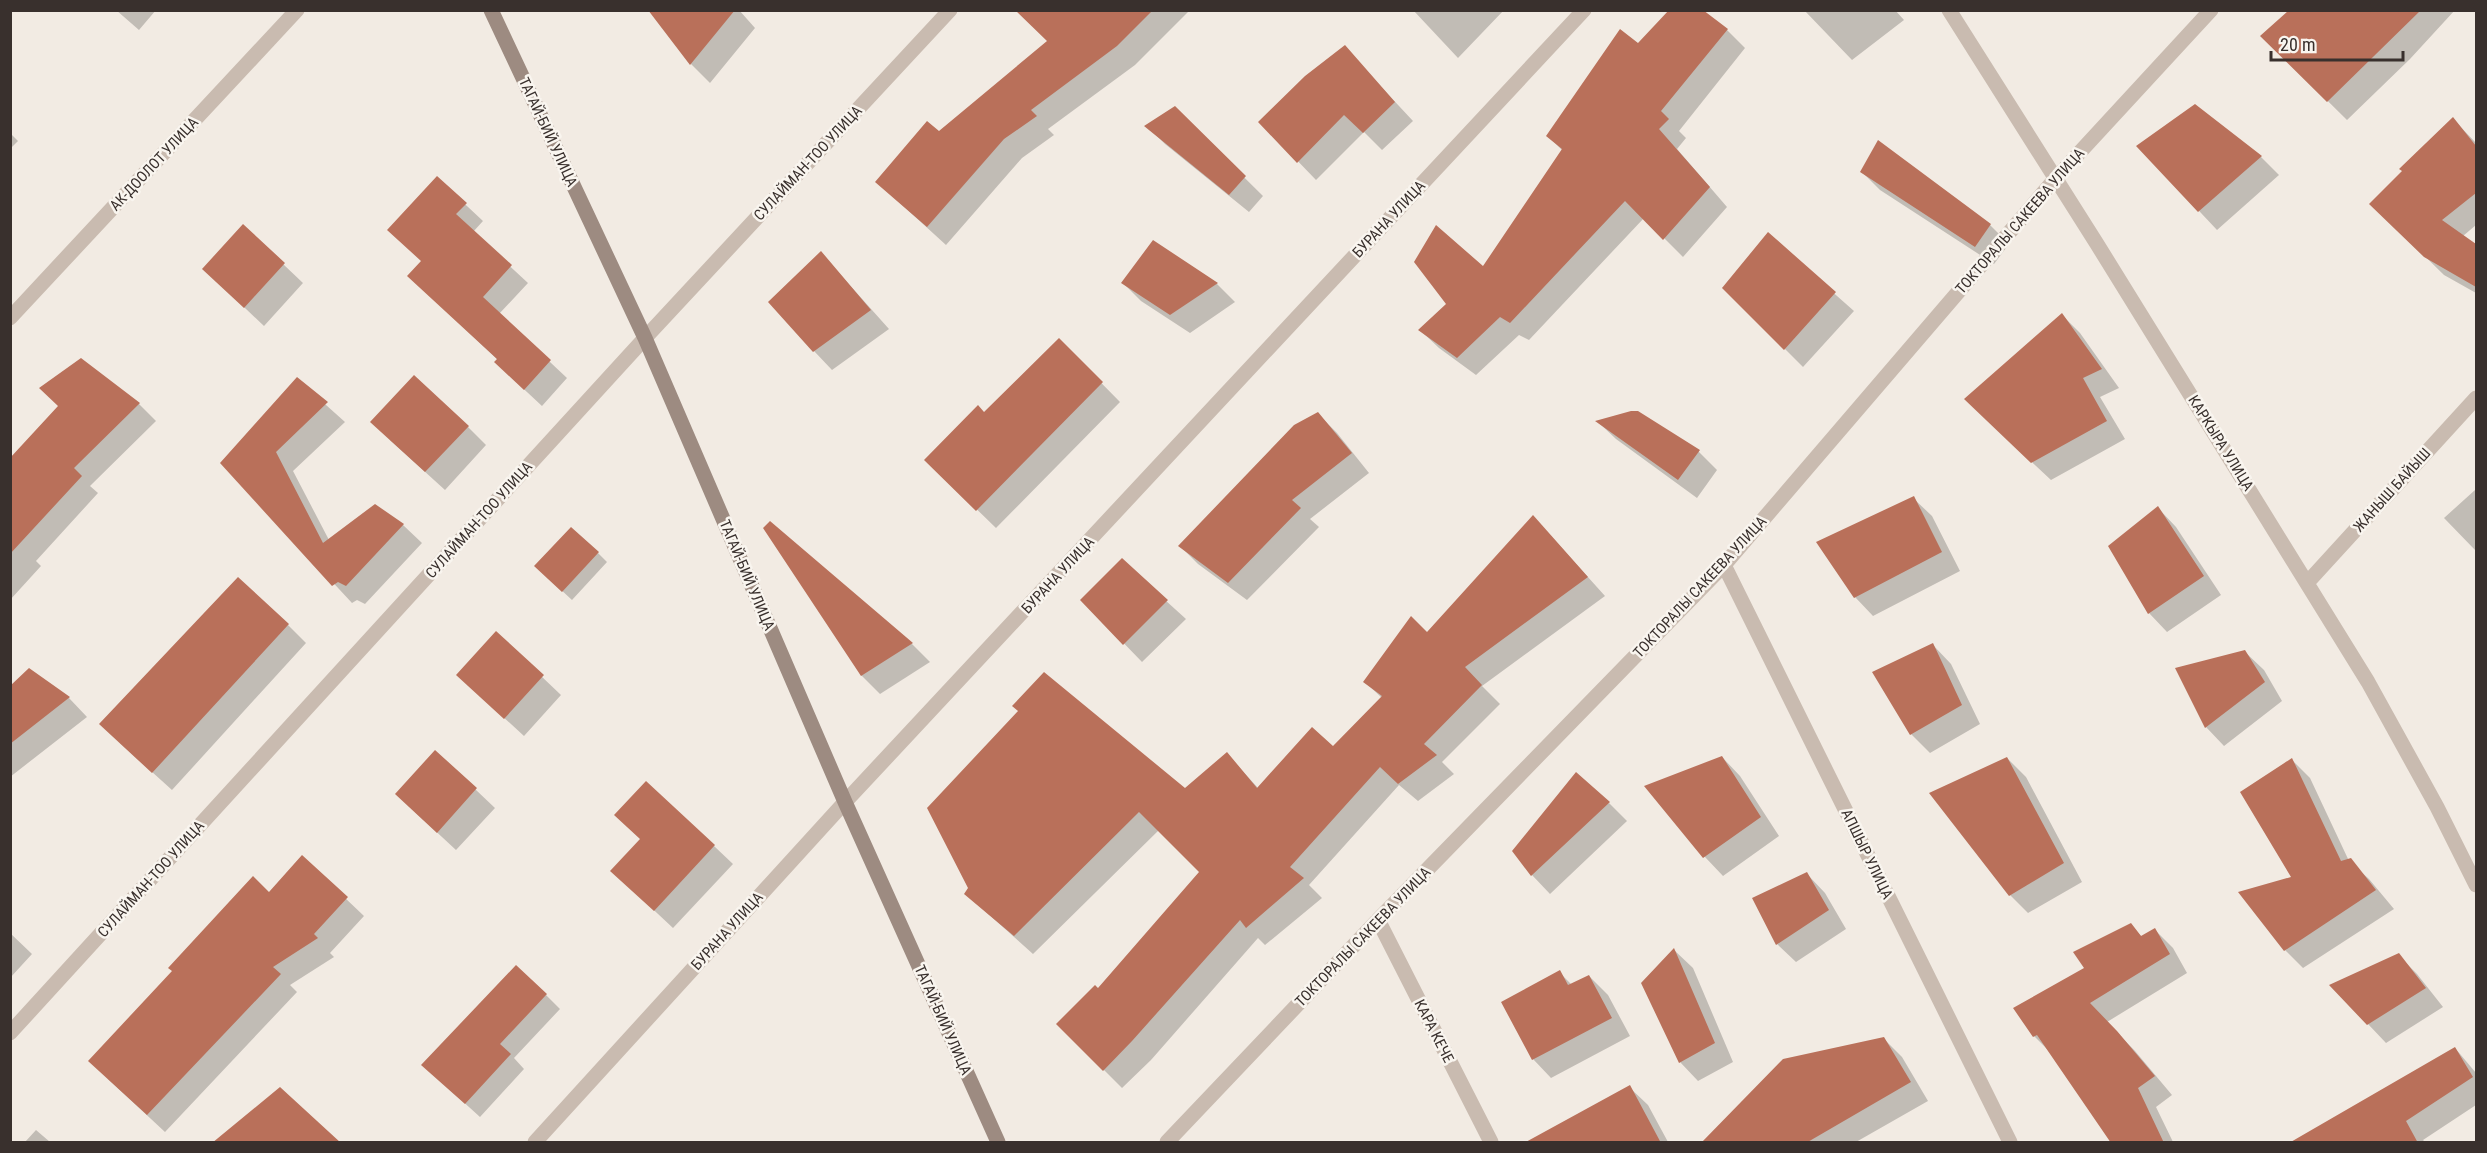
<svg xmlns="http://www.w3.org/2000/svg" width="2487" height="1153" font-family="'Roboto Condensed',sans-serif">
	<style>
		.shadow { fill: #0003 }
		.building { fill: #b9705a }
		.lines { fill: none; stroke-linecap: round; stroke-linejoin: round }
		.street { stroke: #c9bbb0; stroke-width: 15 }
		.secondary { stroke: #9d8b81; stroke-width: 15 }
		.labels { text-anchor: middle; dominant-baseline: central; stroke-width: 5; stroke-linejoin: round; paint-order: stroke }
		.street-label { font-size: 15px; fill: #39302d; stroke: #f9f5ef }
	</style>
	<rect width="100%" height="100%" fill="#f2ebe3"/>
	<!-- shadow -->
	<path class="shadow" d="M 116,10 L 156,10 L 139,30 Z
		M 649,10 L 739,10 L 755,28 L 710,83 L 691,64 Z
		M 1034,10 L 1190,10 L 1135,65 L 1048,129 L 1054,135 L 1022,158 L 946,245 L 877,182 L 1049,42 Z
		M 1413,10 L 1504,10 L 1458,58 Z
		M 1804,10 L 1895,10 L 1904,20 L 1852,60 Z
		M 2291,10 L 2455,10 L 2410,59 L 2347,120 L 2262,36 Z
		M 1727,30 L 1745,48 L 1679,131 L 1686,138 L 1677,149 L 1727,207 L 1683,257 L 1644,218 L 1529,340 L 1519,335 L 1476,375 L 1439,348 L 1420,330 L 1483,269 L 1562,150 L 1548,136 L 1638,45 Z
		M 1344,47 L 1413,121 L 1382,150 L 1364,132 L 1316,180 L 1260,122 Z
		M 1174,108 L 1263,196 L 1249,212 L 1165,144 L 1147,126 Z
		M 2453,119 L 2476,143 L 2476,225 L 2463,236 L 2476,246 L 2476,293 L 2444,275 L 2390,222 Z
		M 10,133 L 18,141 L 10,149 Z
		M 1878,142 L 1990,225 L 2009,244 L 1994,264 L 1880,190 L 1862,172 Z
		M 2138,146 L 2261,157 L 2279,175 L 2217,230 Z
		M 437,178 L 483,221 L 473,232 L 528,283 L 499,314 L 567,378 L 542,406 L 513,379 L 498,360 L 409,276 L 422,262 Z
		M 243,226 L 303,283 L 264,326 L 204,269 Z
		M 1768,235 L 1854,311 L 1803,367 L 1724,288 Z
		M 1154,242 L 1217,284 L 1235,302 L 1190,333 L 1141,301 L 1123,283 Z
		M 821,253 L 889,329 L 832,370 L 814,351 Z
		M 2062,315 L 2080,333 L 2119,388 L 2100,397 L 2125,439 L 2051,480 L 1984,417 Z
		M 1059,340 L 1120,402 L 996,528 L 926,460 L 984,414 Z
		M 81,360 L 139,404 L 156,421 L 90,486 L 98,493 L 36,561 L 41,566 L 10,600 L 10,460 L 60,406 Z
		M 297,379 L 345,422 L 293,471 L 329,540 L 375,506 L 403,525 L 422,543 L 365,604 L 357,600 L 352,603 L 222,463 Z
		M 1638,412 L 1699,452 L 1717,470 L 1697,498 L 1616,439 L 1598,422 Z
		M 1318,414 L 1337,433 L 1369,473 L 1310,519 L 1319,527 L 1247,600 L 1198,564 L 1180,546 Z
		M 468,427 L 486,445 L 445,490 L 390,440 Z
		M 2475,490 L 2476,491 L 2476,551 L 2444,518 Z
		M 1913,498 L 1932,516 L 1960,571 L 1873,616 L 1855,597 Z
		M 2158,508 L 2176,527 L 2221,595 L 2167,632 L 2149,613 L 2110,546 Z
		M 770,523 L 912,644 L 930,662 L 880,694 L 862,676 Z
		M 1551,536 L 1605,596 L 1482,686 L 1500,704 L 1442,762 L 1454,774 L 1418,801 L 1399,785 L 1309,885 L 1322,898 L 1265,945 L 1258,938 L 1151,1060 L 1122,1088 L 1058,1024 L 1098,990 L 1201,872 L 1159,830 L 1033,954 L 966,894 L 1185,790 L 1227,754 L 1258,788 L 1333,748 L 1382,698 L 1365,682 Z
		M 598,553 L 607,562 L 572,600 L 545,575 Z
		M 1122,561 L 1186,619 L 1142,662 L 1082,600 Z
		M 288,625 L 306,643 L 172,790 L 120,743 Z
		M 496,633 L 561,695 L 524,736 L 477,693 Z
		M 1933,645 L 1951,664 L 1980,724 L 1930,753 L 1911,734 Z
		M 2245,652 L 2264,670 L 2282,701 L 2224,746 L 2206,727 L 2177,668 Z
		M 29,670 L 69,698 L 87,717 L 10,777 L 10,688 Z
		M 436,752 L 495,808 L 456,850 L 415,812 Z
		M 1722,757 L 1740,776 L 1779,836 L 1723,876 L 1705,857 L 1647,787 Z
		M 2007,758 L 2026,777 L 2082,882 L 2028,913 L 2010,895 Z
		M 2292,760 L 2310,778 L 2349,861 L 2369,879 L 2394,909 L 2303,968 L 2285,950 L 2293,877 Z
		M 1609,803 L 1627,821 L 1550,894 L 1532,875 L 1514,851 Z
		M 714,846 L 733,864 L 673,928 L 612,871 Z
		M 302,857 L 364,916 L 330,953 L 334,957 L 290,985 L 297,992 L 165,1132 L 108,1079 Z
		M 1807,874 L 1825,893 L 1846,929 L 1796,962 L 1777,944 Z
		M 2131,925 L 2142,937 L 2155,930 L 2173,948 L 2187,973 L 2107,1022 L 2135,1051 L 2172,1095 L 2156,1107 L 2173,1142 L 2110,1142 L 2112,1141 L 2052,1054 L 2034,1036 L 2086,969 Z
		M 10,933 L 32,954 L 10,978 Z
		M 1674,950 L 1693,968 L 1733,1062 L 1698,1081 L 1680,1062 Z
		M 2398,955 L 2417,974 L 2443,1007 L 2386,1043 L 2368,1024 Z
		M 1559,972 L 1572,985 L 1589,976 L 1608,995 L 1630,1036 L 1551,1078 L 1533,1059 Z
		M 546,995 L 560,1009 L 514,1058 L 524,1069 L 480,1117 L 438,1079 Z
		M 1883,1038 L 1902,1057 L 1928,1101 L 1856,1142 L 1717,1142 Z
		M 2455,1048 L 2476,1073 L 2476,1105 L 2423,1140 L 2425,1142 L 2342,1142 Z
		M 1629,1087 L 1648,1105 L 1668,1142 L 1568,1142 Z
		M 36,1130 L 50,1142 L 25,1142 Z"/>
	<!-- building -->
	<path class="building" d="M 648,10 L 735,10 L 690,65 Z
		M 1015,10 L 1153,10 L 1117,46 L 1031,110 L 1037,116 L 1004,139 L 927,227 L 875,182 L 927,121 L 939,131 L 1047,41 Z
		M 1669,10 L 1703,10 L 1728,29 L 1661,111 L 1669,119 L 1659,129 L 1710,187 L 1663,240 L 1625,201 L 1510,323 L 1500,317 L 1457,358 L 1418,330 L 1446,304 L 1414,262 L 1436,225 L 1483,266 L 1562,149 L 1546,136 L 1620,29 L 1638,43 Z
		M 2289,10 L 2421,10 L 2327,102 L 2260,36 Z
		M 1345,45 L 1395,102 L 1363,133 L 1344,115 L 1297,163 L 1258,122 L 1305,76 Z
		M 2195,104 L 2262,156 L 2198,212 L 2136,146 Z
		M 1175,106 L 1246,176 L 1229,195 L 1144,126 Z
		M 2453,117 L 2476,146 L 2476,193 L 2442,220 L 2476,244 L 2476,287 L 2424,257 L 2369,204 L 2402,171 L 2399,169 Z
		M 1878,140 L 1991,224 L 1975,247 L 1860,172 Z
		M 437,176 L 467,203 L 456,214 L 512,265 L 483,297 L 551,360 L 524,390 L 494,362 L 497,359 L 407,276 L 421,261 L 387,230 Z
		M 243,224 L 285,263 L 244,308 L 202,269 Z
		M 1768,232 L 1836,292 L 1784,350 L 1722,288 Z
		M 1153,240 L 1218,283 L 1170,315 L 1121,283 Z
		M 821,251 L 871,310 L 813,352 L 768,302 Z
		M 2062,313 L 2102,369 L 2083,378 L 2107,421 L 2031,463 L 1964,399 Z
		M 1059,338 L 1103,382 L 976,511 L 924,460 L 978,405 L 984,412 Z
		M 81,358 L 140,403 L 74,468 L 82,476 L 10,554 L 10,458 L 58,406 L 39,388 Z
		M 414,375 L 469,426 L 425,472 L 370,422 Z
		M 297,377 L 328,402 L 276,452 L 323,543 L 375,504 L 404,524 L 346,586 L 338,582 L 332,586 L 220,463 Z
		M 1631,411 L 1638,411 L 1700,450 L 1678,480 L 1595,421 Z
		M 1318,412 L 1352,453 L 1292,500 L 1301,508 L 1228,583 L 1178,546 L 1294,425 Z
		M 1914,496 L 1942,552 L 1854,598 L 1816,542 Z
		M 2158,506 L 2204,576 L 2148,614 L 2108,546 Z
		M 1533,515 L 1588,577 L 1465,667 L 1482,685 L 1424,744 L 1437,755 L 1398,784 L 1380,767 L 1290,867 L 1304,878 L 1246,928 L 1240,920 L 1132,1041 L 1103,1071 L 1056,1024 L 1095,985 L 1098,988 L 1199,872 L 1139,812 L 1014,936 L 964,894 L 968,888 L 927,808 L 1018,711 L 1012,706 L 1044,672 L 1185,788 L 1227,752 L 1257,788 L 1312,727 L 1333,746 L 1382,696 L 1363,682 L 1411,616 L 1427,632 Z
		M 770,521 L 913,643 L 861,676 L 763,528 Z
		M 571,527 L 599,552 L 562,592 L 534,566 Z
		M 1122,558 L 1168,600 L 1123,645 L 1080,600 Z
		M 238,577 L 289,624 L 152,773 L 99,724 Z
		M 496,631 L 544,675 L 504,719 L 456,675 Z
		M 1933,643 L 1962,705 L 1910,735 L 1872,672 Z
		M 2245,650 L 2265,682 L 2205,728 L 2175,668 Z
		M 29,668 L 70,697 L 10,744 L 10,686 Z
		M 435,750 L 477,788 L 437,833 L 395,794 Z
		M 1722,756 L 1761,817 L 1703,858 L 1644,786 Z
		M 2007,757 L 2064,863 L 2009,896 L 1929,793 Z
		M 2292,758 L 2341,861 L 2351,858 L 2376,890 L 2284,951 L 2238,892 L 2291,877 L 2240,792 Z
		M 1576,772 L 1610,802 L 1531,876 L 1512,851 Z
		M 646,781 L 715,845 L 654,911 L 610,871 L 640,839 L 614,815 Z
		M 302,855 L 348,897 L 314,934 L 318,938 L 273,967 L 281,974 L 147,1115 L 88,1061 L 172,971 L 168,968 L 253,876 L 269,892 Z
		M 1807,872 L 1829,910 L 1776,945 L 1752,898 Z
		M 2131,923 L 2141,936 L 2155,928 L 2170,954 L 2090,1003 L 2117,1031 L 2155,1076 L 2138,1088 L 2164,1143 L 2111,1143 L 2037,1035 L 2033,1037 L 2013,1008 L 2084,968 L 2073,952 Z
		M 1674,948 L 1715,1043 L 1679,1063 L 1641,983 Z
		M 2399,953 L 2426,988 L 2367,1025 L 2329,985 Z
		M 516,965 L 547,994 L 500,1044 L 511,1054 L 465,1104 L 421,1065 Z
		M 1560,970 L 1568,985 L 1589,975 L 1612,1018 L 1532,1060 L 1501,1002 Z
		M 1884,1037 L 1911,1082 L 1806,1143 L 1701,1143 L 1783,1059 Z
		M 2455,1047 L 2473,1077 L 2406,1121 L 2418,1143 L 2289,1143 Z
		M 1630,1085 L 1661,1143 L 1524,1143 Z
		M 280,1087 L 341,1143 L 212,1143 Z"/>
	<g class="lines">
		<!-- street -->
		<path class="street" d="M 1949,10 L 2097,244 L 2368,682 L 2437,807 L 2476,885
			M 10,318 L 297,10
			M 1724,565 L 2010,1142
			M 2307,583 L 2476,398
			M 1378,920 L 1491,1142
			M 10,1033 L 645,338 L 950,10
			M 535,1142 L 845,802 L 1584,10
			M 1167,1142 L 1378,920 L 1724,565 L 2056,178 L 2211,10"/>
		<!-- secondary -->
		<path class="secondary" d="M 491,10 L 645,338 L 845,802 L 998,1142"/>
	</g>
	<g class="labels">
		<!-- street labels -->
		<g class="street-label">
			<text transform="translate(548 132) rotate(65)">ТАГАЙ-БИЙ УЛИЦА</text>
			<text transform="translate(808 163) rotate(-47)">СУЛАЙМАН-ТОО УЛИЦА</text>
			<text transform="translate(154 164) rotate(-47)">АК-ДООЛОТ УЛИЦА</text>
			<text transform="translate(1389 219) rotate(-47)">БУРАНА УЛИЦА</text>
			<text transform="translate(2020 221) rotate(-49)">ТОКТОРАЛЫ САКЕЕВА УЛИЦА</text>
			<text transform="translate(2221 443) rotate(58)">КАРКЫРА УЛИЦА</text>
			<text transform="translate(2392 490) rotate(-48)">ЖАНЫШ БАЙЫШ</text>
			<text transform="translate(479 520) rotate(-48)">СУЛАЙМАН-ТОО УЛИЦА</text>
			<text transform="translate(747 575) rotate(67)">ТАГАЙ-БИЙ УЛИЦА</text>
			<text transform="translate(1058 575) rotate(-47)">БУРАНА УЛИЦА</text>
			<text transform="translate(1700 587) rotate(-47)">ТОКТОРАЛЫ САКЕЕВА УЛИЦА</text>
			<text transform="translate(1867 854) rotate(64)">АПШЫР УЛИЦА</text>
			<text transform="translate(151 879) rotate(-48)">СУЛАЙМАН-ТОО УЛИЦА</text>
			<text transform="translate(727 931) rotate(-48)">БУРАНА УЛИЦА</text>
			<text transform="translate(1363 937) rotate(-46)">ТОКТОРАЛЫ САКЕЕВА УЛИЦА</text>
			<text transform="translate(943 1020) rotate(66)">ТАГАЙ-БИЙ УЛИЦА</text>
			<text transform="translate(1434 1031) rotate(63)">КАРА КЕЧЕ</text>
		</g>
	</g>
	<!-- border -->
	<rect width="2487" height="1153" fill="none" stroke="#39302d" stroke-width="24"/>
	<!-- scale -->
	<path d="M2271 51v9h132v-9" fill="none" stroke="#39302d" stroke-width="3"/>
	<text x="2280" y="51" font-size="18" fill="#39302d" stroke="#f9f5ef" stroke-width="4.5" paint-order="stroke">20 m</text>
</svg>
